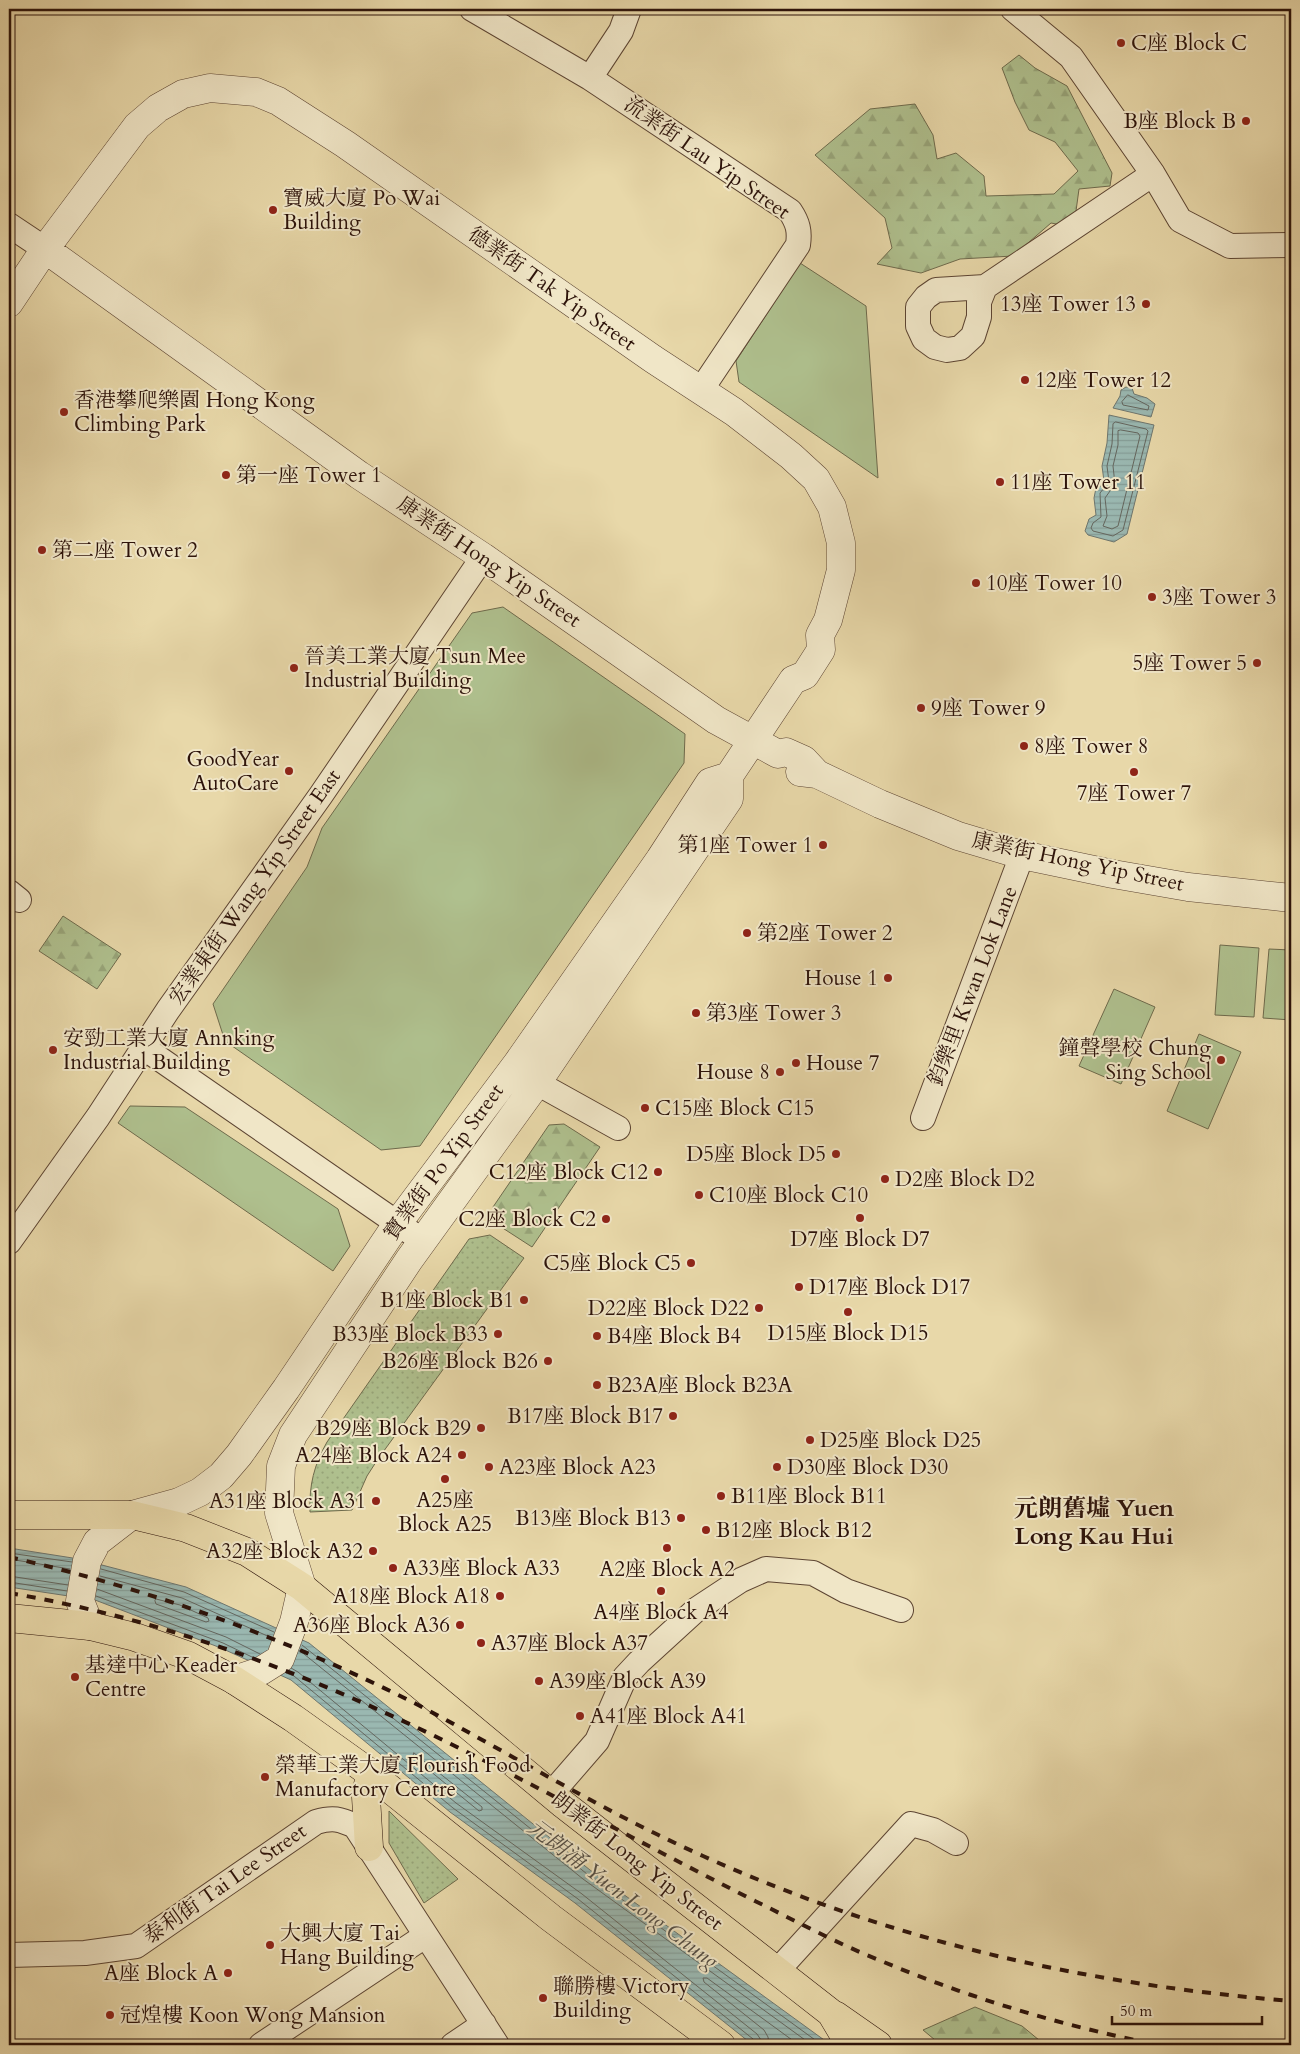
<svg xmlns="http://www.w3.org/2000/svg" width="1300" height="2054" font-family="Cardo,'Noto Serif TC',serif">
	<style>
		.green { fill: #afc08e; stroke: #6e6a4c }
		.forest { fill: url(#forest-firs); stroke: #6e6a4c }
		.garden { fill: url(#garden-dots); stroke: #6e6a4c }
		.water { fill: url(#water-rules); stroke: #6e766e }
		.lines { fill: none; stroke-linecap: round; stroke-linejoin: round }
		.shore { stroke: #64665e; stroke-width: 1 }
		.minor-casing { stroke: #5c4432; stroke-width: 26 }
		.tertiary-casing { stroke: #5c4432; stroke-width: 29 }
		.primary-casing { stroke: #2d130a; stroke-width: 29 }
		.minor { stroke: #f0e6c7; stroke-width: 24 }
		.tertiary { stroke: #f0e6c7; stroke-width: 28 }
		.primary { stroke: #e8d8a9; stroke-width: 28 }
		.rail { stroke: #2d130a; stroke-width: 4; stroke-dasharray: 9 9; stroke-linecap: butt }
		.poi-dot { fill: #8f2418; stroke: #f0e6c7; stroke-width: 2 }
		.labels { text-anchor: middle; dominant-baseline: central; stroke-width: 4; stroke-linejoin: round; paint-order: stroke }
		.poi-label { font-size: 21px; fill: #2d130a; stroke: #f0e6c7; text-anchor: start }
		.street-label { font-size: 21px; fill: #2d130a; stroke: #f0e6c7 }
		.water-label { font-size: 22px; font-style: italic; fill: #534d44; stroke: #f0e6c7 }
		.quarter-label { font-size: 24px; font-weight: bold; fill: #2d130a; stroke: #f0e6c7 }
	</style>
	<defs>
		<pattern id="forest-firs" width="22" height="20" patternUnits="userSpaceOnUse" patternTransform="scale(1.25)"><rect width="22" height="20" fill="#afc08e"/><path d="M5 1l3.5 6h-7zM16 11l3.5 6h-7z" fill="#97a479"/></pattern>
		<pattern id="garden-dots" width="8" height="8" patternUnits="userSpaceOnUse" patternTransform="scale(1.25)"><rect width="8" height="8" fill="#afc08e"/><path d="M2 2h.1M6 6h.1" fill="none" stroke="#97a479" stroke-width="1.8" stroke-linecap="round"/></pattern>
		<pattern id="water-rules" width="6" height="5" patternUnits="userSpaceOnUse" patternTransform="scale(1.25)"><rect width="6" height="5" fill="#9ab8b1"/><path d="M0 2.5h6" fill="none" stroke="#859d97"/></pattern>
	</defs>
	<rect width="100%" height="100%" fill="#e8d8a9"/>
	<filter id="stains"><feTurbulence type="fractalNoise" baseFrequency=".004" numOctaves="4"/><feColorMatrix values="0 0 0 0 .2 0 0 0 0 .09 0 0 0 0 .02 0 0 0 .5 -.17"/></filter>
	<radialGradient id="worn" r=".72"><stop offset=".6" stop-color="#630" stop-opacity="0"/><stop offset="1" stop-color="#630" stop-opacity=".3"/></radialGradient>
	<!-- green -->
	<path class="green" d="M 800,263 L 866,306 L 878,478 L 739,382 L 736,361 Z
		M 503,607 L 685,734 L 684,763 L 420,1146 L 381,1150 L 225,1041 L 213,1004 L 307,867 L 322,828 L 472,613 Z
		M 1220,945 L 1259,948 L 1254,1017 L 1215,1015 Z
		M 1269,949 L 1291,950 L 1291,1020 L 1263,1018 Z
		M 1114,989 L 1155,1007 L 1121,1084 L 1079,1066 Z
		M 1199,1034 L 1241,1052 L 1208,1129 L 1167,1111 Z
		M 130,1106 L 185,1107 L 338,1209 L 350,1246 L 333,1271 L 118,1123 Z"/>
	<!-- forest -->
	<path class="forest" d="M 1019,55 L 1035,68 L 1067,86 L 1112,173 L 1110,186 L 1079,189 L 1076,211 L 1067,226 L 1051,223 L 1013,256 L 960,259 L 921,273 L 877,264 L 892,248 L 885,218 L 815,155 L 870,109 L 915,104 L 933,135 L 937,159 L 956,153 L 984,176 L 986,196 L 1054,194 L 1078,171 L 1055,142 L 1029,130 L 1015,102 L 1002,68 Z
		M 63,916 L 121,954 L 97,989 L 39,951 Z
		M 564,1124 L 600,1147 L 532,1247 L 498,1225 L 493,1207 L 549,1125 Z
		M 975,2007 L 1022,2026 L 1045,2045 L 941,2045 L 923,2030 Z"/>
	<!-- garden -->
	<path class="garden" d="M 490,1235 L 524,1258 L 378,1459 L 367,1476 L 352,1510 L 310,1512 C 309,1485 314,1465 327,1442 L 469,1239 Z
		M 389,1811 L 458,1879 L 424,1903 L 389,1843 Z"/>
	<!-- water -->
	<path class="water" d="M 1126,387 L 1132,388 L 1134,394 L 1147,398 L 1155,404 L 1151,417 L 1113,408 L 1120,396 L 1121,390 Z
		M 1109,415 L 1154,425 L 1127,534 L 1114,542 L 1088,535 L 1085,531 L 1089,519 L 1096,515 L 1094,498 L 1096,488 L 1101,486 L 1104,481 L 1102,466 L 1107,443 Z
		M 9,1548 L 79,1559 L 186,1587 L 309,1643 L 590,1870 L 831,2045 L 753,2045 L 575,1903 L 450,1812 L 291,1680 L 221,1648 L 95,1600 L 9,1587 Z"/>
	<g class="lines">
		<!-- shore -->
		<path class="shore" d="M 1128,395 L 1149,406 L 1148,410 L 1123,405 L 1122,402 Z
			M 1116,422 L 1146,429 L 1148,431 L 1123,530 L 1113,536 L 1093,531 L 1091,528 L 1093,523 L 1101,517 L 1100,493 L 1109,482 L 1107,466 L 1112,444 L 1113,424 Z
			M 1121,430 L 1138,433 L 1140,436 L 1118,526 L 1112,529 L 1103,526 L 1107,516 L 1105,498 L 1115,484 L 1113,466 L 1118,445 L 1118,431 Z
			M 9,1553 L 72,1562
			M 9,1559 L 70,1569
			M 101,1569 L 184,1592 L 274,1632
			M 9,1576 L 68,1585
			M 100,1576 L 182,1598 L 272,1638
			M 9,1582 L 67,1591
			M 97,1589 L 226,1637 L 260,1654
			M 96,1596 L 223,1643 L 254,1658
			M 156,1599 L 180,1605 L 208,1618 L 209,1621 L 206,1622 L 156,1604 L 155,1601 Z
			M 302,1645 L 587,1874 L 822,2045
			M 299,1650 L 583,1879 L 812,2045
			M 291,1668 L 298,1672 L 456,1803 L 582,1894 L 757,2034 L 761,2040 L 762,2045
			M 286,1673 L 294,1676 L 453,1808 L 578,1899 L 753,2039 L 755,2045
			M 414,1753 L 482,1807 L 482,1810 L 479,1811 L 413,1757 Z
			M 769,2045 L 768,2037 L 764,2030 L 704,1982 L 703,1978 L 707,1978 L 799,2045"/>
		<!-- minor casing -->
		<g class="minor-casing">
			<path id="minor" d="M 472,9 L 590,78 L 790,211 C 798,223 800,231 798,245 L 701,390
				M 1013,9 L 1071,57 L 1153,174 L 1180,220 L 1230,246 L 1291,245
				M 590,78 L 621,31 L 629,9
				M 9,225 L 45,249
				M 985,287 L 979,302 L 979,317 L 973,336 L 960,348 L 947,350 L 935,347 L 924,339 L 918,326 L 918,307 L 926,297 L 936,290 L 985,287 L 1153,174
				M 9,892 L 19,900
				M 144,1048 L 423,1241
				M 537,1083 L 618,1128
				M 923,1118 L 1022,855
				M 9,1242 L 98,1117 L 168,1010 L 321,795 L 483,557
				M 551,1794 L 597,1741 L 625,1677 L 639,1662 L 697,1609 L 741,1580 L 766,1569 L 813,1573 L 846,1591 L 901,1610
				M 9,1955 L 85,1953 L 136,1946 L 316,1822 C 333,1817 340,1819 355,1826 L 497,2045
				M 778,1970 L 911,1824 L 933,1830 L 956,1843
				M 261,2045 L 425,1936
				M 453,2045 L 484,2024"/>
		</g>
		<!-- tertiary casing -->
		<g class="tertiary-casing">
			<path id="tertiary" d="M 45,249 L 359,475 L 483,557 L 716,720 L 778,754 L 786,752 L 804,760 L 817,774
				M 9,303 L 45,249 L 137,126 L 158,108 L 183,94 L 210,88 L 256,92 L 278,101 L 345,144 L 653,359 L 734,412 L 791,456 L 816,479 L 832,507 L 841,543 L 841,570 L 828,620 L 820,635 L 821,650 L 805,675 L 793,680 L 729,776 L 710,782 L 660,859 L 516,1065 L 397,1224 L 286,1389 L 239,1455 L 221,1476 L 200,1492 L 179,1502 L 132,1515 L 97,1542 L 87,1561 L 80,1601 L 90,1626
				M 800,772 L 817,774 L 880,804 L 958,836 L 1022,855 L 1113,874 L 1188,887 L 1291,898
				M 234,1680 L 261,1671 L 280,1659 L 294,1622 L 302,1587 L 279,1513 L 281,1466 L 293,1435 L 409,1260 L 537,1083 L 729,799 L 729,776"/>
		</g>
		<!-- primary casing -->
		<g class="primary-casing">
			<path id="primary" d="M 9,1515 L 132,1515 L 186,1528 L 247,1552 L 302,1587 L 563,1804 L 831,2013 L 850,2045
				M 9,1618 L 90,1626 L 135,1637 L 189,1656 L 234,1680 L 293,1718 L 370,1773 L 551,1918 L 721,2045
				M 369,1847 L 366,1797 L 370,1773
				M 835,2015 L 878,2045"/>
		</g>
		<!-- minor -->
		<use href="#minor" class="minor"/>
		<!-- tertiary -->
		<use href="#tertiary" class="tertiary"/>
		<!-- primary -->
		<use href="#primary" class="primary"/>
		<!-- rail -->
		<path class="rail" d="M 9,1557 C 154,1590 292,1640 424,1708 C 517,1758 607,1813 703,1856 C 894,1942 1083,1984 1291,2001
			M 9,1593 C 168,1620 317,1677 461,1749 C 560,1798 656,1851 755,1901 C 796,1921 836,1943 879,1960 C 969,1998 1063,2026 1159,2045"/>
	</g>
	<!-- markers -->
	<g class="poi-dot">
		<circle cx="1121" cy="43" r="5"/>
		<circle cx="1246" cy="121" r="5"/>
		<circle cx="273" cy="210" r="5"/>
		<circle cx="1146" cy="304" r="5"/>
		<circle cx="1025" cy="380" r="5"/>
		<circle cx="64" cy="412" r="5"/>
		<circle cx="226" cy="475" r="5"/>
		<circle cx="1000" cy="482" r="5"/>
		<circle cx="42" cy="550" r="5"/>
		<circle cx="976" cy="583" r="5"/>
		<circle cx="1152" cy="597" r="5"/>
		<circle cx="1257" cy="663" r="5"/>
		<circle cx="294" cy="668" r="5"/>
		<circle cx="921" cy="708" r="5"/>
		<circle cx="1024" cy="746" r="5"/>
		<circle cx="289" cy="771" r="5"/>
		<circle cx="1134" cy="772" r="5"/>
		<circle cx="823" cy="845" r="5"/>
		<circle cx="747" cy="933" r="5"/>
		<circle cx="888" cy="978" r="5"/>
		<circle cx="696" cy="1013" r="5"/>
		<circle cx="53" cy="1050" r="5"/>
		<circle cx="1221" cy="1060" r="5"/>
		<circle cx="796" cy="1063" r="5"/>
		<circle cx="780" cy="1072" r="5"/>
		<circle cx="645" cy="1108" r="5"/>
		<circle cx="836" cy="1154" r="5"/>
		<circle cx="658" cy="1172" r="5"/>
		<circle cx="885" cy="1179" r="5"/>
		<circle cx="699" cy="1195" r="5"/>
		<circle cx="860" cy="1218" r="5"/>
		<circle cx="606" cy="1219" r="5"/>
		<circle cx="691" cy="1263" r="5"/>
		<circle cx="799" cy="1287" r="5"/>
		<circle cx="524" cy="1300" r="5"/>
		<circle cx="759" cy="1308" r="5"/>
		<circle cx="848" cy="1312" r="5"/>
		<circle cx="498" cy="1334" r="5"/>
		<circle cx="597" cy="1336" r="5"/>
		<circle cx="548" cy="1361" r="5"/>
		<circle cx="597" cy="1385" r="5"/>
		<circle cx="673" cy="1416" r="5"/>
		<circle cx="481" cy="1428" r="5"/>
		<circle cx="810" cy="1440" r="5"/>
		<circle cx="462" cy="1455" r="5"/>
		<circle cx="489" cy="1467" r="5"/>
		<circle cx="777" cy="1467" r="5"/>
		<circle cx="445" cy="1479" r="5"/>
		<circle cx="721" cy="1496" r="5"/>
		<circle cx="376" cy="1501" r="5"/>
		<circle cx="681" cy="1518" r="5"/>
		<circle cx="706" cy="1530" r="5"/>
		<circle cx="667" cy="1548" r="5"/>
		<circle cx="373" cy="1551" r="5"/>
		<circle cx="393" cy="1568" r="5"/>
		<circle cx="661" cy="1591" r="5"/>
		<circle cx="500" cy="1596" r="5"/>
		<circle cx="460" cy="1625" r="5"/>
		<circle cx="481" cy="1643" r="5"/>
		<circle cx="75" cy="1677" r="5"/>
		<circle cx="539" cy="1681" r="5"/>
		<circle cx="580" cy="1716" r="5"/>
		<circle cx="265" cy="1777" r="5"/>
		<circle cx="270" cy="1945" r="5"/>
		<circle cx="228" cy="1973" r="5"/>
		<circle cx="543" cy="1998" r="5"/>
		<circle cx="110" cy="2015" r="5"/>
	</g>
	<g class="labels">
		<!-- poi labels -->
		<g class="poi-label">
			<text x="1131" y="43">C座 Block C</text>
			<text x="1236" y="121" text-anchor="end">B座 Block B</text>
			<text x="283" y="198">寶威大廈 Po Wai<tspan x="283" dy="24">Building</tspan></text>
			<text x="1136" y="304" text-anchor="end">13座 Tower 13</text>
			<text x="1035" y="380">12座 Tower 12</text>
			<text x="74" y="400">香港攀爬樂園 Hong Kong<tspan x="74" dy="24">Climbing Park</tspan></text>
			<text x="236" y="475">第一座 Tower 1</text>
			<text x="1010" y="482">11座 Tower 11</text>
			<text x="52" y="550">第二座 Tower 2</text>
			<text x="986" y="583">10座 Tower 10</text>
			<text x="1162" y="597">3座 Tower 3</text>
			<text x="304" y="656">晉美工業大廈 Tsun Mee<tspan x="304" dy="24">Industrial Building</tspan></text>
			<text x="1247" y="663" text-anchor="end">5座 Tower 5</text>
			<text x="931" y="708">9座 Tower 9</text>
			<text x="1034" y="746">8座 Tower 8</text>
			<text x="279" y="759" text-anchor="end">GoodYear<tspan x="279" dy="24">AutoCare</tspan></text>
			<text x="1134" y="793" text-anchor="middle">7座 Tower 7</text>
			<text x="813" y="845" text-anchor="end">第1座 Tower 1</text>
			<text x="757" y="933">第2座 Tower 2</text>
			<text x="878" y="978" text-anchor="end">House 1</text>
			<text x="706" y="1013">第3座 Tower 3</text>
			<text x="63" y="1038">安勁工業大廈 Annking<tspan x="63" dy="24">Industrial Building</tspan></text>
			<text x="1211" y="1048" text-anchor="end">鐘聲學校 Chung<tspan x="1211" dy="24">Sing School</tspan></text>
			<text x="806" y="1063">House 7</text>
			<text x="770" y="1072" text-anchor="end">House 8</text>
			<text x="655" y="1108">C15座 Block C15</text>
			<text x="826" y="1154" text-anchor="end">D5座 Block D5</text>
			<text x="648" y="1172" text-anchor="end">C12座 Block C12</text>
			<text x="895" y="1179">D2座 Block D2</text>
			<text x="709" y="1195">C10座 Block C10</text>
			<text x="596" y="1219" text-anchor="end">C2座 Block C2</text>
			<text x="860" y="1239" text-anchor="middle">D7座 Block D7</text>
			<text x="681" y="1263" text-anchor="end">C5座 Block C5</text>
			<text x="809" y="1287">D17座 Block D17</text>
			<text x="514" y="1300" text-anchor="end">B1座 Block B1</text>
			<text x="749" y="1308" text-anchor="end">D22座 Block D22</text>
			<text x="848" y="1333" text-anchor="middle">D15座 Block D15</text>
			<text x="488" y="1334" text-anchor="end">B33座 Block B33</text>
			<text x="607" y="1336">B4座 Block B4</text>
			<text x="538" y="1361" text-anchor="end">B26座 Block B26</text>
			<text x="607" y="1385">B23A座 Block B23A</text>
			<text x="663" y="1416" text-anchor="end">B17座 Block B17</text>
			<text x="471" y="1428" text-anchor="end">B29座 Block B29</text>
			<text x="820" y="1440">D25座 Block D25</text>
			<text x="452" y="1455" text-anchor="end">A24座 Block A24</text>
			<text x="499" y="1467">A23座 Block A23</text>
			<text x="787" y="1467">D30座 Block D30</text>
			<text x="731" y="1496">B11座 Block B11</text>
			<text x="445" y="1500" text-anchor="middle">A25座<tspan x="445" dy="24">Block A25</tspan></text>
			<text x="366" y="1501" text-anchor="end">A31座 Block A31</text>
			<text x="671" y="1518" text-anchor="end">B13座 Block B13</text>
			<text x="716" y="1530">B12座 Block B12</text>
			<text x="363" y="1551" text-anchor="end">A32座 Block A32</text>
			<text x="403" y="1568">A33座 Block A33</text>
			<text x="667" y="1569" text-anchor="middle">A2座 Block A2</text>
			<text x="490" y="1596" text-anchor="end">A18座 Block A18</text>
			<text x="661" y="1612" text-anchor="middle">A4座 Block A4</text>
			<text x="450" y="1625" text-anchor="end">A36座 Block A36</text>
			<text x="491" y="1643">A37座 Block A37</text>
			<text x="85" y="1665">基達中心 Keader<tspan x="85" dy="24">Centre</tspan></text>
			<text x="549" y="1681">A39座 Block A39</text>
			<text x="590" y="1716">A41座 Block A41</text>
			<text x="275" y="1765">榮華工業大廈 Flourish Food<tspan x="275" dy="24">Manufactory Centre</tspan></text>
			<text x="280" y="1933">大興大廈 Tai<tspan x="280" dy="24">Hang Building</tspan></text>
			<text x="218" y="1973" text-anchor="end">A座 Block A</text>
			<text x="553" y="1986">聯勝樓 Victory<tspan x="553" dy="24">Building</tspan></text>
			<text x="120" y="2015">冠煌樓 Koon Wong Mansion</text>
		</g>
		<!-- street labels -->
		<g class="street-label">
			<text transform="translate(707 158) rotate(35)">流業街 Lau Yip Street</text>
			<text transform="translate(552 289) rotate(35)">德業街 Tak Yip Street</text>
			<text transform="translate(489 562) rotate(34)">康業街 Hong Yip Street</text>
			<text transform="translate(1078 862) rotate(12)">康業街 Hong Yip Street</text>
			<text transform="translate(255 887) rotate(-55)">宏業東街 Wang Yip Street East</text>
			<text transform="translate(973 986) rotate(-69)">鈞樂里 Kwan Lok Lane</text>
			<text transform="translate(444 1162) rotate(-54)">寶業街 Po Yip Street</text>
			<text transform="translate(637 1861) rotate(38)">朗業街 Long Yip Street</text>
			<text transform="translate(225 1884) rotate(-35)">泰利街 Tai Lee Street</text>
		</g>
		<!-- water labels -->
		<g class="water-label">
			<text transform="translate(623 1894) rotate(37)">元朗涌 Yuen Long Chung</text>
		</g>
		<!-- quarter labels -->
		<g class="quarter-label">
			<text x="1094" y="1508">元朗舊墟 Yuen<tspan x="1094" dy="28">Long Kau Hui</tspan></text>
		</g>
	</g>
	<!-- margin -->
	<rect width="1300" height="2054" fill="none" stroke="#e8d8a9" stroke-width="30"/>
	<rect x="10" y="10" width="1280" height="2034" fill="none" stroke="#2d130a" stroke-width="2.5"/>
	<rect x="15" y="15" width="1270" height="2024" fill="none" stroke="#2d130a"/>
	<!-- scale -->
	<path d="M1112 2016v8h150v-8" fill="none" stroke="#2d130a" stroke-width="2.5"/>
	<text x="1120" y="2016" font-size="15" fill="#2d130a" stroke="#f0e6c7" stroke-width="4" paint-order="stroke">50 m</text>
	<rect width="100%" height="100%" filter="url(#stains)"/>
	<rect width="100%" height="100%" fill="url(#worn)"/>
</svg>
